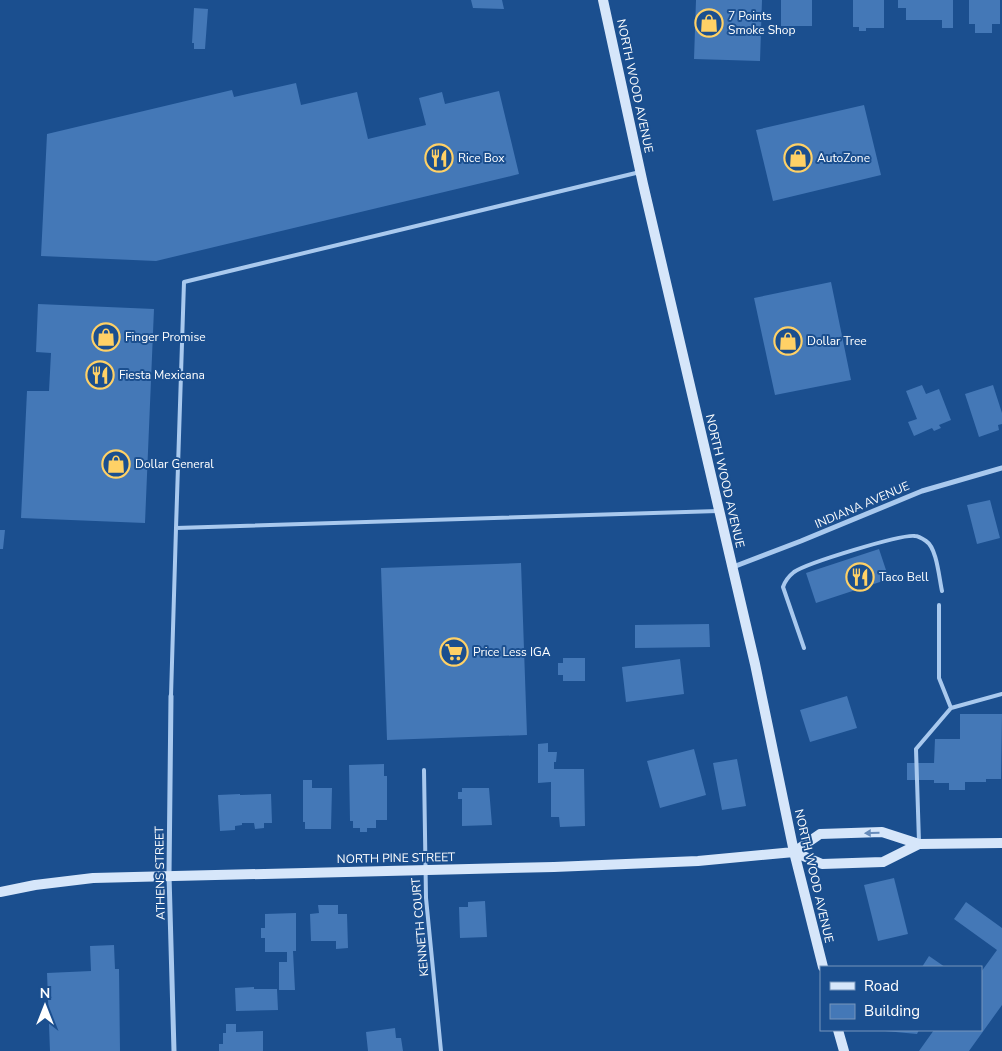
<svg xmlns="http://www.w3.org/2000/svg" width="1002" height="1051" font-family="'Nunito Sans',sans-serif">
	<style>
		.building { fill: #4478b7 }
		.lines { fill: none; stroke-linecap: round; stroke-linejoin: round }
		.service { stroke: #a9c9ee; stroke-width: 4 }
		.minor { stroke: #a9c9ee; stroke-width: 5 }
		.secondary { stroke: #d6e6fa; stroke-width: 10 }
		.oneway { fill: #668bba }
		.labels { text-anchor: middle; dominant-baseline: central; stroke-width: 4; stroke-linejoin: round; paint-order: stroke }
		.poi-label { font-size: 12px; fill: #fff; stroke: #1b4f8f; text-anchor: start }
		.street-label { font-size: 12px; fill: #fff; stroke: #1b4f8f }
	</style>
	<rect width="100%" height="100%" fill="#1b4f8f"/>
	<!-- building -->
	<path class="building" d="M 471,0 L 502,0 L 504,9 L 473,8 Z
		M 696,0 L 762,0 L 760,61 L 694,59 Z
		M 781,0 L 812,0 L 812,26 L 781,26 Z
		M 853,0 L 884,0 L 884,28 L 866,28 L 866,31 L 859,31 L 859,27 L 853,27 Z
		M 898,0 L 953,0 L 953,28 L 942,28 L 942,20 L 906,20 L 906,8 L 898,8 Z
		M 969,0 L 1000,0 L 1000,24 L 992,24 L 992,33 L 975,33 L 975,24 L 969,24 Z
		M 194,8 L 208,9 L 205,49 L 194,49 L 194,43 L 192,43 Z
		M 296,83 L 301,105 L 357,92 L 368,139 L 426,125 L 419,98 L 442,92 L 445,104 L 499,91 L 519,174 L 156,261 L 41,256 L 47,134 L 232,90 L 234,97 Z
		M 864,105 L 881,175 L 773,201 L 756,130 Z
		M 831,282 L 851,380 L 775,395 L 754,298 Z
		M 38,304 L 154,309 L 145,523 L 21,518 L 27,391 L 49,391 L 51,353 L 36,352 Z
		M 922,385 L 926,394 L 939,389 L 951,420 L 939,425 L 941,428 L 934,431 L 932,428 L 914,436 L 908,422 L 917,419 L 906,391 Z
		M 993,385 L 1002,413 L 1002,424 L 998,425 L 999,430 L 979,437 L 965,394 Z
		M 990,500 L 1000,538 L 977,544 L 967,505 Z
		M 0,530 L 5,530 L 3,549 L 0,549 Z
		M 879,549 L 889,579 L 816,603 L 806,573 Z
		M 521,563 L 527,735 L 387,740 L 381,568 Z
		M 709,624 L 710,647 L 635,648 L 635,625 Z
		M 563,658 L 585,658 L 585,681 L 563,681 L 563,675 L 558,675 L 558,663 L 563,663 Z
		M 680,659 L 684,694 L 626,702 L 622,667 Z
		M 847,696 L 857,728 L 810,742 L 800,710 Z
		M 960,714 L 1002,714 L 1001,779 L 986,779 L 986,782 L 965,782 L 965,790 L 949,790 L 949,783 L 934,783 L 934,780 L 907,780 L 907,763 L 934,763 L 935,739 L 960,739 Z
		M 548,743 L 548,752 L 557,752 L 556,762 L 554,762 L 554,769 L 584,769 L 585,826 L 560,827 L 559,817 L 551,817 L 551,782 L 538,783 L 538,744 Z
		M 694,749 L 706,795 L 660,808 L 647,761 Z
		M 737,759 L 746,806 L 722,810 L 713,763 Z
		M 384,764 L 384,776 L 387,776 L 387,820 L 376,820 L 376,828 L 367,828 L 367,832 L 360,832 L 360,828 L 353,828 L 353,821 L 350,821 L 349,765 Z
		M 303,780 L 312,780 L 312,788 L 332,788 L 331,829 L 305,829 L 305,822 L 303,822 Z
		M 462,788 L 489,788 L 492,825 L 462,826 L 462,799 L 458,799 L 458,792 L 462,792 Z
		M 240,794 L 240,795 L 271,794 L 272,823 L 264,823 L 264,828 L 255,829 L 254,823 L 242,823 L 242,825 L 235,826 L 235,830 L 220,831 L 218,795 Z
		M 894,878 L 908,934 L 878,941 L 864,885 Z
		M 485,901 L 487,937 L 460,938 L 459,907 L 468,907 L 468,902 Z
		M 966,902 L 1002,928 L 1002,1005 L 969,1051 L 919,1051 L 934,1030 L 981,1030 L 981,972 L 997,950 L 954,919 Z
		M 318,905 L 338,905 L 338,914 L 347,914 L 348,948 L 336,949 L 336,941 L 311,941 L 310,914 L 319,913 Z
		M 296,913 L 296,951 L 293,951 L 295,990 L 279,990 L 279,962 L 287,962 L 287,952 L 265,952 L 265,938 L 261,938 L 261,928 L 265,928 L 265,914 Z
		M 114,945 L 115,969 L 119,969 L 120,1051 L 50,1051 L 47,973 L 91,971 L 90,946 Z
		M 929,956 L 945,967 L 922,967 Z
		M 254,987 L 254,989 L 277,989 L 278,1010 L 236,1011 L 235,988 Z
		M 226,1024 L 236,1024 L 236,1032 L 263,1031 L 263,1051 L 219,1051 L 219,1044 L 223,1044 L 223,1033 L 226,1033 Z
		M 395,1028 L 396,1038 L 401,1038 L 403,1051 L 368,1051 L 366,1032 Z
		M 885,1030 L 919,1030 L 917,1034 L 885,1031 Z"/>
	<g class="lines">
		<!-- service -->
		<path class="service" d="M 176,528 L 184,282 L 640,172
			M 939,605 L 939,678 L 951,708
			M 804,648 L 783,587 C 785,581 789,576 794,572 C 807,563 901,534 915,536 C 918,536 923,539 926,541 C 937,548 939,578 942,591
			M 171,696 L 176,528 L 718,511
			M 424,770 L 426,898 L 441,1051
			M 919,842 L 916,749 L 951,708 L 1002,694"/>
		<!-- minor -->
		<path class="minor" d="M 733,567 L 801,541 L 922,491 L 1002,468
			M 171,696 L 169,875 L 174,1051"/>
		<!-- secondary -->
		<path class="secondary" d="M 603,0 L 643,184 L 755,664 L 794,852 L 823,967
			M 794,852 L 820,834 L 882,832 L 919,844 L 1002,843
			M 0,892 L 35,885 L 93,878 L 554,867 L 698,861 L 794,852 L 822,864 L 883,862 L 919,844
			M 838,1030 L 844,1051"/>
	</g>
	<!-- one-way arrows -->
	<defs><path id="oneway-solid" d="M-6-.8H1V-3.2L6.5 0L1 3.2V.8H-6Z" transform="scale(1.25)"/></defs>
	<use class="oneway" href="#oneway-solid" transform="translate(872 833) rotate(179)"/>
	<!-- icons -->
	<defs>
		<g id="shop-ring" transform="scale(1.4375)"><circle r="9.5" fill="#1b4f8f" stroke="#ffd166" stroke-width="1.5"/><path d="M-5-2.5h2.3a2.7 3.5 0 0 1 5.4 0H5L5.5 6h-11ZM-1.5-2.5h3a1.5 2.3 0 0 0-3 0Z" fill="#ffd166"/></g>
		<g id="restaurant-ring" transform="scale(1.4375)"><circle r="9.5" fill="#1b4f8f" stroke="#ffd166" stroke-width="1.5"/><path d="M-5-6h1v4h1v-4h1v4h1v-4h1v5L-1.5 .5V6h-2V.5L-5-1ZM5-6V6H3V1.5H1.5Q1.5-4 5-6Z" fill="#ffd166"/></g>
		<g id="supermarket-ring" transform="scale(1.4375)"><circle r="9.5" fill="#1b4f8f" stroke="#ffd166" stroke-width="1.5"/><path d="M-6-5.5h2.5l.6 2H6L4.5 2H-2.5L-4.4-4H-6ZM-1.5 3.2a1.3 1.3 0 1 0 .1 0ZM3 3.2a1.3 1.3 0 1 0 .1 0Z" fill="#ffd166"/></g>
	</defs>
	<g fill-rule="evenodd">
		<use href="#shop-ring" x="709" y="23"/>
		<use href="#restaurant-ring" x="439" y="158"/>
		<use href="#shop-ring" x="798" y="158"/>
		<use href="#shop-ring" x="106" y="337"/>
		<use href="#shop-ring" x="788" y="341"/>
		<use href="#restaurant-ring" x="100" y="375"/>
		<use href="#shop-ring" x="116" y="464"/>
		<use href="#restaurant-ring" x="860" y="577"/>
		<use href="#supermarket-ring" x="454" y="652"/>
	</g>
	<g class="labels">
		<!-- poi labels -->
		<g class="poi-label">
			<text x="728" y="16">7 Points<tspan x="728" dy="14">Smoke Shop</tspan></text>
			<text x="458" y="158">Rice Box</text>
			<text x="817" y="158">AutoZone</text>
			<text x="125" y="337">Finger Promise</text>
			<text x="807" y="341">Dollar Tree</text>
			<text x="119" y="375">Fiesta Mexicana</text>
			<text x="135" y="464">Dollar General</text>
			<text x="879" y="577">Taco Bell</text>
			<text x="473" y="652">Price Less IGA</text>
		</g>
		<!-- street labels -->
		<g class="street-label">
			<text transform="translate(635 86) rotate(78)">NORTH WOOD AVENUE</text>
			<text transform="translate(725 481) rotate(77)">NORTH WOOD AVENUE</text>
			<text transform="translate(862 505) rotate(-23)">INDIANA AVENUE</text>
			<text transform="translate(396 858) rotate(-1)">NORTH PINE STREET</text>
			<text transform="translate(160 873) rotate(-91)">ATHENS STREET</text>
			<text transform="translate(814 876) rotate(77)">NORTH WOOD AVENUE</text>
			<text transform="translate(420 927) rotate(-95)">KENNETH COURT</text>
		</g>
	</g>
	<!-- legend -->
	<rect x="820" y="966" width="162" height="65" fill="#1b4f8f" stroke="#7695bc"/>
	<rect x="830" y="982" width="25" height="8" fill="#d6e6fa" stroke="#7695bc"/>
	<text x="864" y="991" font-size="15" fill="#ffffff">Road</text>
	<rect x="830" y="1004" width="25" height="15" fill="#4478b7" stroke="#7695bc"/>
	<text x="864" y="1016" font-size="15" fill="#ffffff">Building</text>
	<!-- north arrow -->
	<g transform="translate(45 1006)" stroke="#1b4f8f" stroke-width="4" paint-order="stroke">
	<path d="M0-4L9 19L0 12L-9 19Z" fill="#ffffff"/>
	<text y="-8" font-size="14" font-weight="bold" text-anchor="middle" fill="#ffffff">N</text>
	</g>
</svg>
